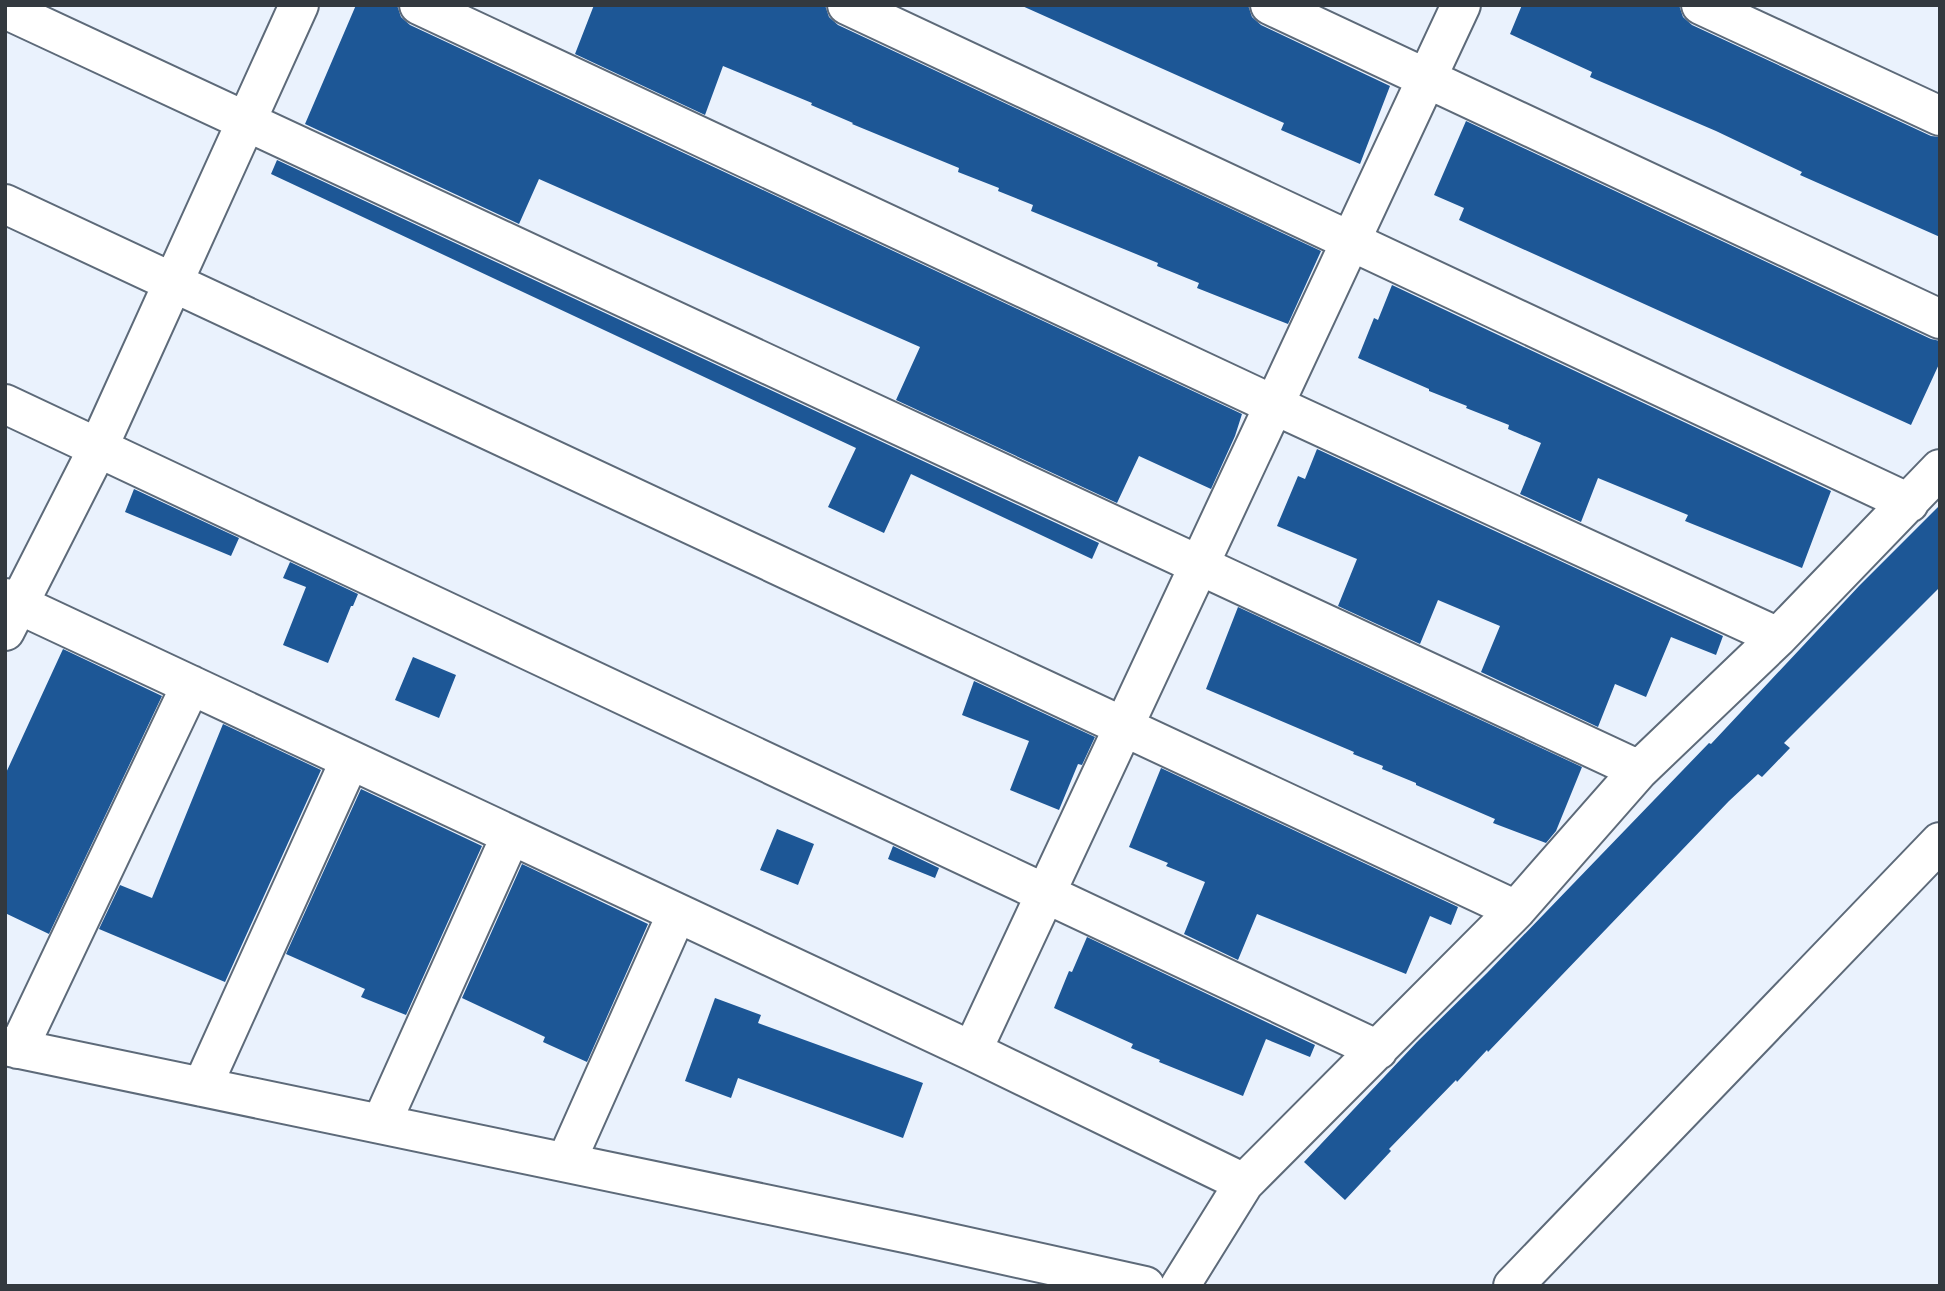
<svg xmlns="http://www.w3.org/2000/svg" width="1945" height="1291" font-family="Spectral,serif">
	<style>
		.building { fill: #1d5796 }
		.lines { fill: none; stroke-linecap: round; stroke-linejoin: round }
		.minor-casing { stroke: #5d6a79; stroke-width: 42 }
		.minor { stroke: #fff; stroke-width: 38 }
	</style>
	<rect width="100%" height="100%" fill="#eaf2fd"/>
	<!-- building -->
	<path class="building" d="M 356,5 L 397,5 L 401,17 L 410,25 L 1242,414 L 1235,436 L 1211,489 L 1139,456 L 1117,503 L 896,400 L 920,347 L 539,179 L 519,224 L 305,124 Z
		M 594,5 L 825,5 L 829,17 L 838,25 L 1321,251 L 1288,324 L 1197,288 L 1199,283 L 1157,266 L 1158,263 L 1031,211 L 1033,205 L 998,191 L 999,188 L 958,172 L 959,168 L 852,124 L 853,123 L 811,105 L 812,103 L 723,66 L 705,115 L 575,54 Z
		M 1020,5 L 1248,5 L 1252,17 L 1261,25 L 1390,86 L 1360,164 L 1281,130 L 1284,123 Z
		M 1522,5 L 1679,5 L 1683,17 L 1692,25 L 1931,136 L 1940,137 L 1940,237 L 1800,175 L 1802,172 L 1716,131 L 1590,77 L 1592,72 L 1510,34 Z
		M 1466,121 L 1931,339 L 1940,341 L 1940,362 L 1911,425 L 1459,220 L 1464,208 L 1434,195 Z
		M 277,160 L 1099,543 L 1092,559 L 911,474 L 884,533 L 828,507 L 856,448 L 271,174 Z
		M 1392,285 L 1831,491 L 1802,568 L 1685,521 L 1688,515 L 1598,478 L 1581,522 L 1520,494 L 1541,443 L 1508,429 L 1509,425 L 1466,408 L 1467,406 L 1429,391 L 1429,389 L 1358,358 L 1374,318 L 1378,320 Z
		M 1317,449 L 1723,636 L 1716,655 L 1671,637 L 1646,697 L 1615,684 L 1598,727 L 1481,672 L 1500,626 L 1438,600 L 1420,644 L 1338,606 L 1357,559 L 1277,526 L 1298,476 L 1305,479 Z
		M 134,489 L 239,538 L 231,556 L 125,512 Z
		M 1940,505 L 1940,587 L 1784,743 L 1790,748 L 1762,777 L 1758,774 L 1729,801 L 1488,1052 L 1487,1050 L 1457,1082 L 1456,1080 L 1389,1149 L 1391,1151 L 1345,1200 L 1304,1162 L 1417,1042 L 1487,973 L 1709,743 L 1711,744 L 1859,586 Z
		M 290,562 L 358,594 L 353,606 L 351,606 L 328,663 L 283,645 L 306,587 L 283,578 Z
		M 1238,607 L 1582,767 L 1556,831 L 1546,843 L 1493,823 L 1495,819 L 1416,785 L 1416,783 L 1382,769 L 1383,766 L 1353,754 L 1354,752 L 1206,689 Z
		M 63,649 L 162,696 L 49,934 L 5,913 L 5,775 Z
		M 413,657 L 456,675 L 439,718 L 395,700 Z
		M 974,681 L 1095,737 L 1082,765 L 1078,764 L 1059,810 L 1010,790 L 1029,741 L 962,715 Z
		M 223,724 L 321,770 L 225,982 L 99,929 L 120,885 L 152,898 Z
		M 1161,768 L 1458,907 L 1451,925 L 1430,916 L 1406,974 L 1257,914 L 1238,960 L 1184,934 L 1205,882 L 1166,866 L 1168,863 L 1129,847 Z
		M 361,789 L 482,846 L 406,1015 L 361,997 L 365,989 L 286,954 Z
		M 777,829 L 814,844 L 798,885 L 760,870 Z
		M 893,846 L 939,868 L 935,878 L 888,859 Z
		M 522,864 L 648,924 L 587,1062 L 543,1042 L 545,1037 L 462,998 Z
		M 1087,937 L 1315,1045 L 1310,1057 L 1266,1039 L 1243,1096 L 1159,1062 L 1160,1060 L 1131,1048 L 1133,1044 L 1054,1008 L 1069,971 L 1072,972 Z
		M 715,998 L 761,1015 L 758,1023 L 923,1083 L 903,1138 L 738,1078 L 731,1098 L 685,1081 Z"/>
	<g class="lines">
		<!-- minor casing -->
		<g class="minor-casing">
			<path id="minor" d="M 419,5 L 1274,405 L 1778,637
				M 847,5 L 1909,503
				M 1270,5 L 1940,319
				M 1701,5 L 1940,116
				M 5,9 L 1639,770
				M 5,204 L 1516,910
				M 5,404 L 1378,1050
				M 5,598 L 972,1051 L 1244,1183
				M 5,631 L 98,448 L 299,5
				M 5,1046 L 914,1235 L 1145,1286
				M 18,1049 L 191,685
				M 972,1051 L 1461,5
				M 202,1087 L 350,760
				M 381,1124 L 511,835
				M 566,1162 L 677,913
				M 1180,1286 L 1244,1183 L 1516,910 L 1639,770 L 1778,637 L 1940,469
				M 1513,1286 L 1940,842"/>
		</g>
		<!-- minor -->
		<use href="#minor" class="minor"/>
	</g>
	<!-- border -->
	<rect width="1945" height="1291" fill="none" stroke="#33393f" stroke-width="14"/>
</svg>
